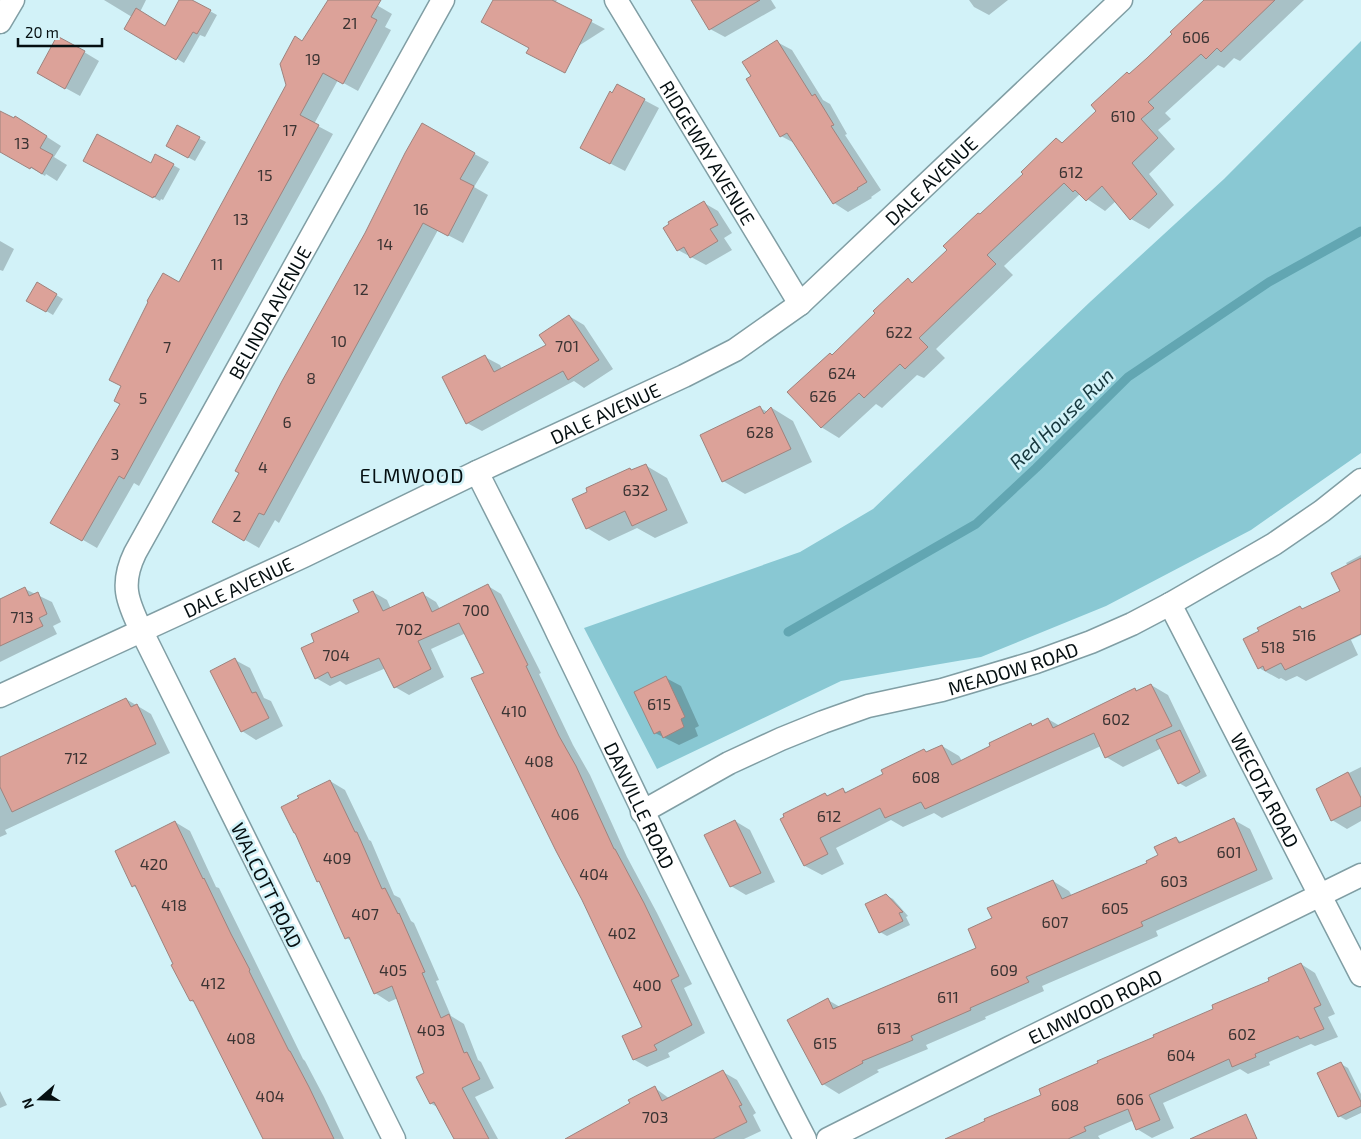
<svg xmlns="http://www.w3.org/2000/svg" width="1361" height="1139" font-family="'Exo 2',sans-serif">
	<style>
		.green { fill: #89c8d3 }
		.shadow { fill: #0003 }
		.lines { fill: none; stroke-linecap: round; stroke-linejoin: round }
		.stream { stroke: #62a6b2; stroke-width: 9 }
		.building { fill: #dca299; stroke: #9e837e }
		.street-casing { stroke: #809ea4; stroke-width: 25 }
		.street { stroke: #fff; stroke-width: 22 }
		.labels { text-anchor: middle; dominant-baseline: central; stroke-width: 5; stroke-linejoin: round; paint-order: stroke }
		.number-label { font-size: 16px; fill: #3b3433 }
		.street-label { font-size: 19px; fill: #050f11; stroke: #d2f2f8 }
		.water-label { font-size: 20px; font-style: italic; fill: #15363c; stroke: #d2f2f8 }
		.neighbourhood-label { font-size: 20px; letter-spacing: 1px; fill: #050f11; stroke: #d2f2f8 }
	</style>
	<rect width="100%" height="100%" fill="#d2f2f8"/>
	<!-- green -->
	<path class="green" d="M 1361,41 L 1361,453 L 1251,530 L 1106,606 L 981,657 L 841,681 L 657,769 L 584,628 L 800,552 L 873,509 L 1090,302 L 1224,179 Z"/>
	<!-- shadow -->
	<path class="shadow" d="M 104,0 L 146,0 L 140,12 L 166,28 L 180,0 L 190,0 L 217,15 L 205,37 L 200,35 L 184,63 L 126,28 L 132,17 Z
		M 329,0 L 368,0 L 392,14 L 385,27 L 391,30 L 358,91 L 338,80 L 314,124 L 333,134 L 139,486 L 134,483 L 97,548 L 52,522 L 122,404 L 180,284 L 288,85 L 303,42 Z
		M 496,0 L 557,0 L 555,3 L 605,29 L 555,61 Z
		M 702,0 L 771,0 L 776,8 L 725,37 L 710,29 Z
		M 969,0 L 1008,0 L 989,15 L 974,7 Z
		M 1205,0 L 1304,0 L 1240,61 L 1234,58 L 1224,68 L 1218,65 L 1165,113 L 1171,119 L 1158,130 L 1175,149 L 1149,174 L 1174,205 L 1149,229 L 1131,219 L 1116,201 L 1105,211 L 1080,194 L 1004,266 L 1013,275 L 936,349 L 945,358 L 924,378 L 917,375 L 882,408 L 876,404 L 839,438 L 821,427 L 833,356 L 908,280 L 914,283 L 948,250 L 1057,140 L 1063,143 L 1097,111 L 1130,75 L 1147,59 Z
		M 777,42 L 792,50 L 823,100 L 830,104 L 847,134 L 845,135 L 881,190 L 871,197 L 872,198 L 848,212 L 834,203 L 796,144 L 781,136 L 752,76 Z
		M 84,52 L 99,61 L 80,96 L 38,73 Z
		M 644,100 L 659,108 L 625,171 L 596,156 Z
		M 0,122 L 30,126 L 61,146 L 54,157 L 67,165 L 57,181 L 46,174 L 45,176 L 0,150 Z
		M 422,125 L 489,162 L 474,187 L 488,195 L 463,243 L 438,230 L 279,523 L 275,520 L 259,548 L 214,522 Z
		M 177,127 L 206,142 L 195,161 L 167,146 Z
		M 156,155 L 180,169 L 163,200 L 161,199 L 160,201 L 84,160 L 151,164 Z
		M 704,203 L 718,211 L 732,233 L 724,238 L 732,250 L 706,265 L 678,250 Z
		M 0,241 L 14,249 L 3,271 L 0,270 Z
		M 38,284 L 63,299 L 53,315 L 28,300 Z
		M 569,316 L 584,325 L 613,369 L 584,388 L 574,381 L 482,431 L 467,423 L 485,357 L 500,365 L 502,369 L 548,346 Z
		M 760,408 L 768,412 L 772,408 L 793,421 L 812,462 L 745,494 L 723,481 Z
		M 645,465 L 667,478 L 688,523 L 655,538 L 637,528 L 609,541 L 587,528 L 630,469 L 633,471 Z
		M 1361,555 L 1361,635 L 1351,640 L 1358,655 L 1306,681 L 1297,676 L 1286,681 L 1281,678 L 1279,679 L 1259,668 L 1300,608 L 1304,610 L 1341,591 L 1348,566 L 1346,563 Z
		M 488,586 L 501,594 L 541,673 L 539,674 L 573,745 L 590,775 L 627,857 L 657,913 L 692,984 L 684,988 L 705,1033 L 668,1053 L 670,1057 L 647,1067 L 633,1059 L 644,1027 L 486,673 L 466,633 L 431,649 L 444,677 L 409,695 L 395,687 L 386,668 L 346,685 L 340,681 L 330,686 L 316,678 L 316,642 L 360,612 L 373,592 L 387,600 L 391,609 L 423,594 L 436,602 L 440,609 Z
		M 25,589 L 52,602 L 61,622 L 53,626 L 57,634 L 0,662 L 0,611 Z
		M 235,660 L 250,668 L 264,698 L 271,701 L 283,726 L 256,740 L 242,731 Z
		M 666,678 L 681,686 L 699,726 L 695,728 L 698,736 L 679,745 L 655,733 Z
		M 1151,685 L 1168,695 L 1207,776 L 1186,787 L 1179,783 L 1162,748 L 1123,767 L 1106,757 L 1101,746 L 942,818 L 934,813 L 903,827 L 891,820 L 836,848 L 844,864 L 822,875 L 805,866 L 781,820 L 825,795 L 829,797 L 843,790 L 848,793 L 885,775 L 924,751 L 928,753 L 942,746 L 959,756 L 962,761 L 1031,725 L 1034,726 L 1048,719 L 1060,726 L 1135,689 L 1138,691 Z
		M 126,699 L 151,714 L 170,753 L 5,830 L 7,834 L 0,837 L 0,758 Z
		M 1361,767 L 1361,821 L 1347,829 L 1332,820 L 1317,789 Z
		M 330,781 L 345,790 L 369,840 L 371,841 L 394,895 L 400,898 L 411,921 L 414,923 L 439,980 L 436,981 L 451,1016 L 464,1024 L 478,1060 L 481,1062 L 494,1088 L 475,1097 L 498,1139 L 456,1139 L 439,1108 L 430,1103 L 425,1074 L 398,998 L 389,1002 L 375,993 L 352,941 L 346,938 L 321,884 L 318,881 Z
		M 1234,820 L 1250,829 L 1273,879 L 1156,931 L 1158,936 L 1042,986 L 1044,991 L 985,1017 L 986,1019 L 926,1045 L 928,1049 L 877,1070 L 879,1072 L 839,1094 L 823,1084 L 828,1000 L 840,1007 L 978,948 L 994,919 L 1053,881 L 1069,891 L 1072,896 L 1149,863 L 1159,856 L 1176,839 L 1182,842 Z
		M 735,821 L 750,830 L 775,882 L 746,895 L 731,886 Z
		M 175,822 L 190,831 L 216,887 L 219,888 L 303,1059 L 305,1061 L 324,1097 L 344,1139 L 262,1139 L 264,1138 L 196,1003 L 191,1001 L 137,888 L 133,886 Z
		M 886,895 L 893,899 L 908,916 L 906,917 L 910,925 L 887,936 L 880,932 Z
		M 1301,964 L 1315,973 L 1335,1014 L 1328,1017 L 1338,1037 L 1315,1046 L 1311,1044 L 1269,1062 L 1270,1065 L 1248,1074 L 1240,1069 L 1163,1103 L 1174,1128 L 1152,1138 L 1137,1129 L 1134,1120 L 1098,1136 L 1100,1139 L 948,1139 L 1043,1095 L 1271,982 Z
		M 1341,1064 L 1348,1068 L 1361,1094 L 1361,1113 L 1346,1120 L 1339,1116 Z
		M 723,1072 L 737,1080 L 756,1113 L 753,1115 L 761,1131 L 744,1139 L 587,1139 L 655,1088 L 670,1099 Z
		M 0,1091 L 7,1105 L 0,1108 Z"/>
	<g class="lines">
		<!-- stream -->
		<path class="stream" d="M 788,632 L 976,524 L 1036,468 L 1128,377 L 1269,282 L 1361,231"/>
	</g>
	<!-- building -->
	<path class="building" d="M 179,0 L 192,0 L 211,10 L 197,34 L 193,32 L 176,60 L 124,29 L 136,8 L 165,26 Z
		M 328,0 L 381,0 L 371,17 L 377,20 L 343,84 L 323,73 L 300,115 L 319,125 L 124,479 L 119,476 L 82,541 L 50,523 L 120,404 L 114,401 L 121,386 L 109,380 L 148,302 L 147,301 L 163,273 L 179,282 L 286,85 L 280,64 L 295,36 L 302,41 Z
		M 493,0 L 552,0 L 592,20 L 565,73 L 526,53 L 529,48 L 481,22 Z
		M 691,0 L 760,0 L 709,30 Z
		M 1204,0 L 1275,0 L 1221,52 L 1217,48 L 1206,59 L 1201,54 L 1148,102 L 1154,108 L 1141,119 L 1158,138 L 1132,163 L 1157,194 L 1130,220 L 1102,186 L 1086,201 L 1075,190 L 1073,192 L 1064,183 L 987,255 L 996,264 L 919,338 L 928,347 L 905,369 L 900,364 L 864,398 L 859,393 L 821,428 L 787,392 L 830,353 L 832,355 L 875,313 L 873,311 L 908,278 L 912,283 L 947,250 L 943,246 L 978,213 L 980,214 L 1023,174 L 1021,172 L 1056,138 L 1062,143 L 1096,111 L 1091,105 L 1127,72 L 1129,74 L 1147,58 L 1172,34 L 1170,32 Z
		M 57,36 L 85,51 L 65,89 L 37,73 Z
		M 777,40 L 812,96 L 815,94 L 834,125 L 831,126 L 867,182 L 857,188 L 858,189 L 833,204 L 787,133 L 780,137 L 746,79 L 751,76 L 742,62 Z
		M 617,84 L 645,99 L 610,164 L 580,148 L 610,91 L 612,93 Z
		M 0,111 L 14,118 L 15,116 L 47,136 L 40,148 L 53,155 L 42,174 L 31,167 L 30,169 L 0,152 Z
		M 422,123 L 475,153 L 460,179 L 474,186 L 448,236 L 423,223 L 264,515 L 259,513 L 244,541 L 212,522 L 239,473 L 235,471 L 282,381 L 365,233 L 405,153 Z
		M 177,125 L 200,137 L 188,158 L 166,146 Z
		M 97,134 L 151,163 L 155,154 L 174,164 L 155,197 L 154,196 L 153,198 L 83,161 Z
		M 704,201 L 718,225 L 710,229 L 718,241 L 690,258 L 684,247 L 677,251 L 663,228 L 669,224 L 668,222 Z
		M 37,282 L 57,294 L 46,312 L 26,301 Z
		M 569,315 L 599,360 L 568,380 L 563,371 L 466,424 L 442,377 L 485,355 L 494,372 L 546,345 L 539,335 Z
		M 760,406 L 764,414 L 771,407 L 791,449 L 722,482 L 700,435 Z
		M 646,464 L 667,510 L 632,526 L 625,511 L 586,529 L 572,499 L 587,492 L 586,488 L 630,468 L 631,470 Z
		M 1361,558 L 1361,634 L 1285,670 L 1281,663 L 1265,671 L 1263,666 L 1258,669 L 1243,639 L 1259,631 L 1257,628 L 1300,606 L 1302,609 L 1340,591 L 1331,573 Z
		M 488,584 L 528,665 L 526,666 L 559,736 L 576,766 L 614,849 L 615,849 L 644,903 L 679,976 L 671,980 L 692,1025 L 654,1045 L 657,1050 L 633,1060 L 622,1036 L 642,1027 L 582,900 L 556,851 L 471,678 L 484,673 L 459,623 L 418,641 L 431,669 L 394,688 L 379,658 L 331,678 L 328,672 L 315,679 L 301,648 L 314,642 L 311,634 L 359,612 L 353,600 L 373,591 L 383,611 L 423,592 L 432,612 Z
		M 25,587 L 29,596 L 38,592 L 47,614 L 39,618 L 43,626 L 0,646 L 0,599 Z
		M 235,658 L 252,693 L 256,692 L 269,718 L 241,732 L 210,671 Z
		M 666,676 L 685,717 L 681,719 L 684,727 L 663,738 L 660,731 L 654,734 L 634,692 Z
		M 1151,684 L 1172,726 L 1105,758 L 1094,733 L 925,809 L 921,802 L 885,818 L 880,808 L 820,838 L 828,854 L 804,866 L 780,819 L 784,817 L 783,814 L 825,793 L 827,796 L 843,788 L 845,793 L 883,774 L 881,770 L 924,749 L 926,752 L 942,745 L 952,765 L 990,746 L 989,743 L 1031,723 L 1032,726 L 1048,718 L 1053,728 L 1135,688 L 1136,691 Z
		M 126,698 L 131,707 L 137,704 L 156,744 L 12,812 L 0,787 L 0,757 Z
		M 1180,730 L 1200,772 L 1178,784 L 1156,740 Z
		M 1348,772 L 1361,798 L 1361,806 L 1331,821 L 1316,789 Z
		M 330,780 L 355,832 L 357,832 L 382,889 L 385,888 L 398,914 L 399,913 L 425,972 L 422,973 L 441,1018 L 449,1014 L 464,1053 L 467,1052 L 480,1079 L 462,1088 L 489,1139 L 454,1139 L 434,1102 L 430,1104 L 416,1077 L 424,1073 L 392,986 L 374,994 L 349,937 L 345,939 L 319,881 L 317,882 L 295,833 L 294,833 L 281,807 L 299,798 L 297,796 Z
		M 1234,818 L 1257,870 L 1141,922 L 1143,926 L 1026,977 L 1029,982 L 970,1008 L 971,1010 L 911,1036 L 913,1040 L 862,1061 L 863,1063 L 822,1085 L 787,1020 L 828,998 L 833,1009 L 976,948 L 968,929 L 992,918 L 987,908 L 1053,880 L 1062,899 L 1147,863 L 1146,861 L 1158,855 L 1154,847 L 1176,837 L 1179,843 Z
		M 735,820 L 761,873 L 730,887 L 704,835 Z
		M 175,821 L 203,879 L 204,878 L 231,934 L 250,970 L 249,971 L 289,1051 L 290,1051 L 309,1087 L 334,1139 L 263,1139 L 193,1000 L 190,1001 L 171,965 L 173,964 L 135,885 L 132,887 L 115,851 Z
		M 886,894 L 903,912 L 899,913 L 903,921 L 879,933 L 865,904 Z
		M 1301,963 L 1321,1005 L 1314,1008 L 1324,1029 L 1300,1039 L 1298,1036 L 1255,1054 L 1256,1057 L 1232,1067 L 1229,1059 L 1149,1095 L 1160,1120 L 1136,1130 L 1128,1109 L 1084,1127 L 1086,1131 L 1068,1139 L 945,1139 L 985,1121 L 984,1119 L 1041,1095 L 1039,1089 L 1098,1063 L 1097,1061 L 1154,1037 L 1153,1035 L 1213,1009 L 1212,1005 L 1269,981 L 1268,978 Z
		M 1341,1062 L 1361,1102 L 1361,1106 L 1338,1117 L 1317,1073 Z
		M 723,1070 L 742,1105 L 739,1106 L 747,1122 L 713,1139 L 565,1139 L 630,1103 L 628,1100 L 655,1086 L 662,1101 Z
		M 1246,1114 L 1257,1139 L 1190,1139 Z"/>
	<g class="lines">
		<!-- street casing -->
		<g class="street-casing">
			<g id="street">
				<path id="s1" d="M 616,0 L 800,304"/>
				<path d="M 0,22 L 13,0"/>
				<path id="s2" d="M 477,472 C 504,526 532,579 558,634 C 640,802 718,973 805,1139"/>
				<path id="s3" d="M 1170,604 L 1361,975"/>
				<path id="s4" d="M 0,696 L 304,556 L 477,472 L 684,376 L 735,350 L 800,304 L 1121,0"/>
				<path id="s5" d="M 642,812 L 729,763 L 781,739 L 823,722 L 868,706 L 942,690 L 1036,662 L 1091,642 L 1132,624 L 1170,604 L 1274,544 L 1322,511 L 1361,480"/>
				<path id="s6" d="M 394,1139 L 141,630 C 127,601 120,584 135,553 L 443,0"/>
				<path id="s7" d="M 828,1139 L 1009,1048 L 1361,875"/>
			</g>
		</g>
		<!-- street -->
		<use href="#street" class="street"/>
	</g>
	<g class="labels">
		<!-- number labels -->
		<g class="number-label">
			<text x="350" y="22">21</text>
			<text x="1196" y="36">606</text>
			<text x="313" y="58">19</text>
			<text x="1123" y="115">610</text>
			<text x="290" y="129">17</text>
			<text x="22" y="142">13</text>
			<text x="1071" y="171">612</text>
			<text x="265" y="174">15</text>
			<text x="421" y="208">16</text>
			<text x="241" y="218">13</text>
			<text x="385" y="243">14</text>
			<text x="217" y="263">11</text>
			<text x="361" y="288">12</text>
			<text x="899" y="331">622</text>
			<text x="339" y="340">10</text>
			<text x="567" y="345">701</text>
			<text x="167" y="346">7</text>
			<text x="842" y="372">624</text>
			<text x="311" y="377">8</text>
			<text x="823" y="395">626</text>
			<text x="143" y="397">5</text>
			<text x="287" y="421">6</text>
			<text x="760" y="431">628</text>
			<text x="115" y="453">3</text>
			<text x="263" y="466">4</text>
			<text x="636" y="489">632</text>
			<text x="237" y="515">2</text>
			<text x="476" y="609">700</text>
			<text x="22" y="616">713</text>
			<text x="409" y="628">702</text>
			<text x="1304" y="634">516</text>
			<text x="1273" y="646">518</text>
			<text x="336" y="654">704</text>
			<text x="659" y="703">615</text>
			<text x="514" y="710">410</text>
			<text x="1116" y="718">602</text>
			<text x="76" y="757">712</text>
			<text x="539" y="760">408</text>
			<text x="926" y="776">608</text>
			<text x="565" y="813">406</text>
			<text x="829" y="815">612</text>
			<text x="1229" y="851">601</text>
			<text x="337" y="857">409</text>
			<text x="154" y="863">420</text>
			<text x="594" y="873">404</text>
			<text x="1174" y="880">603</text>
			<text x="174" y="904">418</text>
			<text x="1115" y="907">605</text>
			<text x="365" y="913">407</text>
			<text x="1055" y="921">607</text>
			<text x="622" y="932">402</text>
			<text x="393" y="969">405</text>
			<text x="1004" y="969">609</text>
			<text x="213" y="982">412</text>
			<text x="647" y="984">400</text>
			<text x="948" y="996">611</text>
			<text x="889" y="1027">613</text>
			<text x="431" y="1029">403</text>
			<text x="1242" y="1033">602</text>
			<text x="241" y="1037">408</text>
			<text x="825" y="1042">615</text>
			<text x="1181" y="1054">604</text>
			<text x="270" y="1095">404</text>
			<text x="1130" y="1098">606</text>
			<text x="1065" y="1104">608</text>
			<text x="655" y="1116">703</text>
		</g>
		<!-- street labels -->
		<g class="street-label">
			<text stroke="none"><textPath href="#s1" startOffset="178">RIDGEWAY AVENUE</textPath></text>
			<text stroke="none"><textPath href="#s4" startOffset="1072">DALE AVENUE</textPath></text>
			<text stroke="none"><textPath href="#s6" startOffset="925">BELINDA AVENUE</textPath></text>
			<text stroke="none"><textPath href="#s4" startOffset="668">DALE AVENUE</textPath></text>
			<text stroke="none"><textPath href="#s4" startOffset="262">DALE AVENUE</textPath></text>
			<text stroke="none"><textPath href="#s5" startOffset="400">MEADOW ROAD</textPath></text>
			<text stroke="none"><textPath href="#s3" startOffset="209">WECOTA ROAD</textPath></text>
			<text stroke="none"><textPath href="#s2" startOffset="371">DANVILLE ROAD</textPath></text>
			<text transform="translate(267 885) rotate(64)">WALCOTT ROAD</text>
			<text stroke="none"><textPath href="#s7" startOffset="298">ELMWOOD ROAD</textPath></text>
		</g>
		<!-- water labels -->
		<g class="water-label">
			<text transform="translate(1061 418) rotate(-44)">Red House Run</text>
		</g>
		<!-- neighbourhood labels -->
		<g class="neighbourhood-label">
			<text x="412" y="475">ELMWOOD</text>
		</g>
	</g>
	<!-- north arrow -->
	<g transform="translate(40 1099) rotate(250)" stroke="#d2f2f8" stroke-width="4" paint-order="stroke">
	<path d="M0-4L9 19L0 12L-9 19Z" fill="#050f11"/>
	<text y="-8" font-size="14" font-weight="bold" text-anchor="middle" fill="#050f11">N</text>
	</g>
	<!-- scale -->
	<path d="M18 38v8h84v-8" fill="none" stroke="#050f11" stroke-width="2.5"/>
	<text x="25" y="38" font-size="15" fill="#050f11" stroke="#d2f2f8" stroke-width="4" paint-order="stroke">20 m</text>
</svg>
